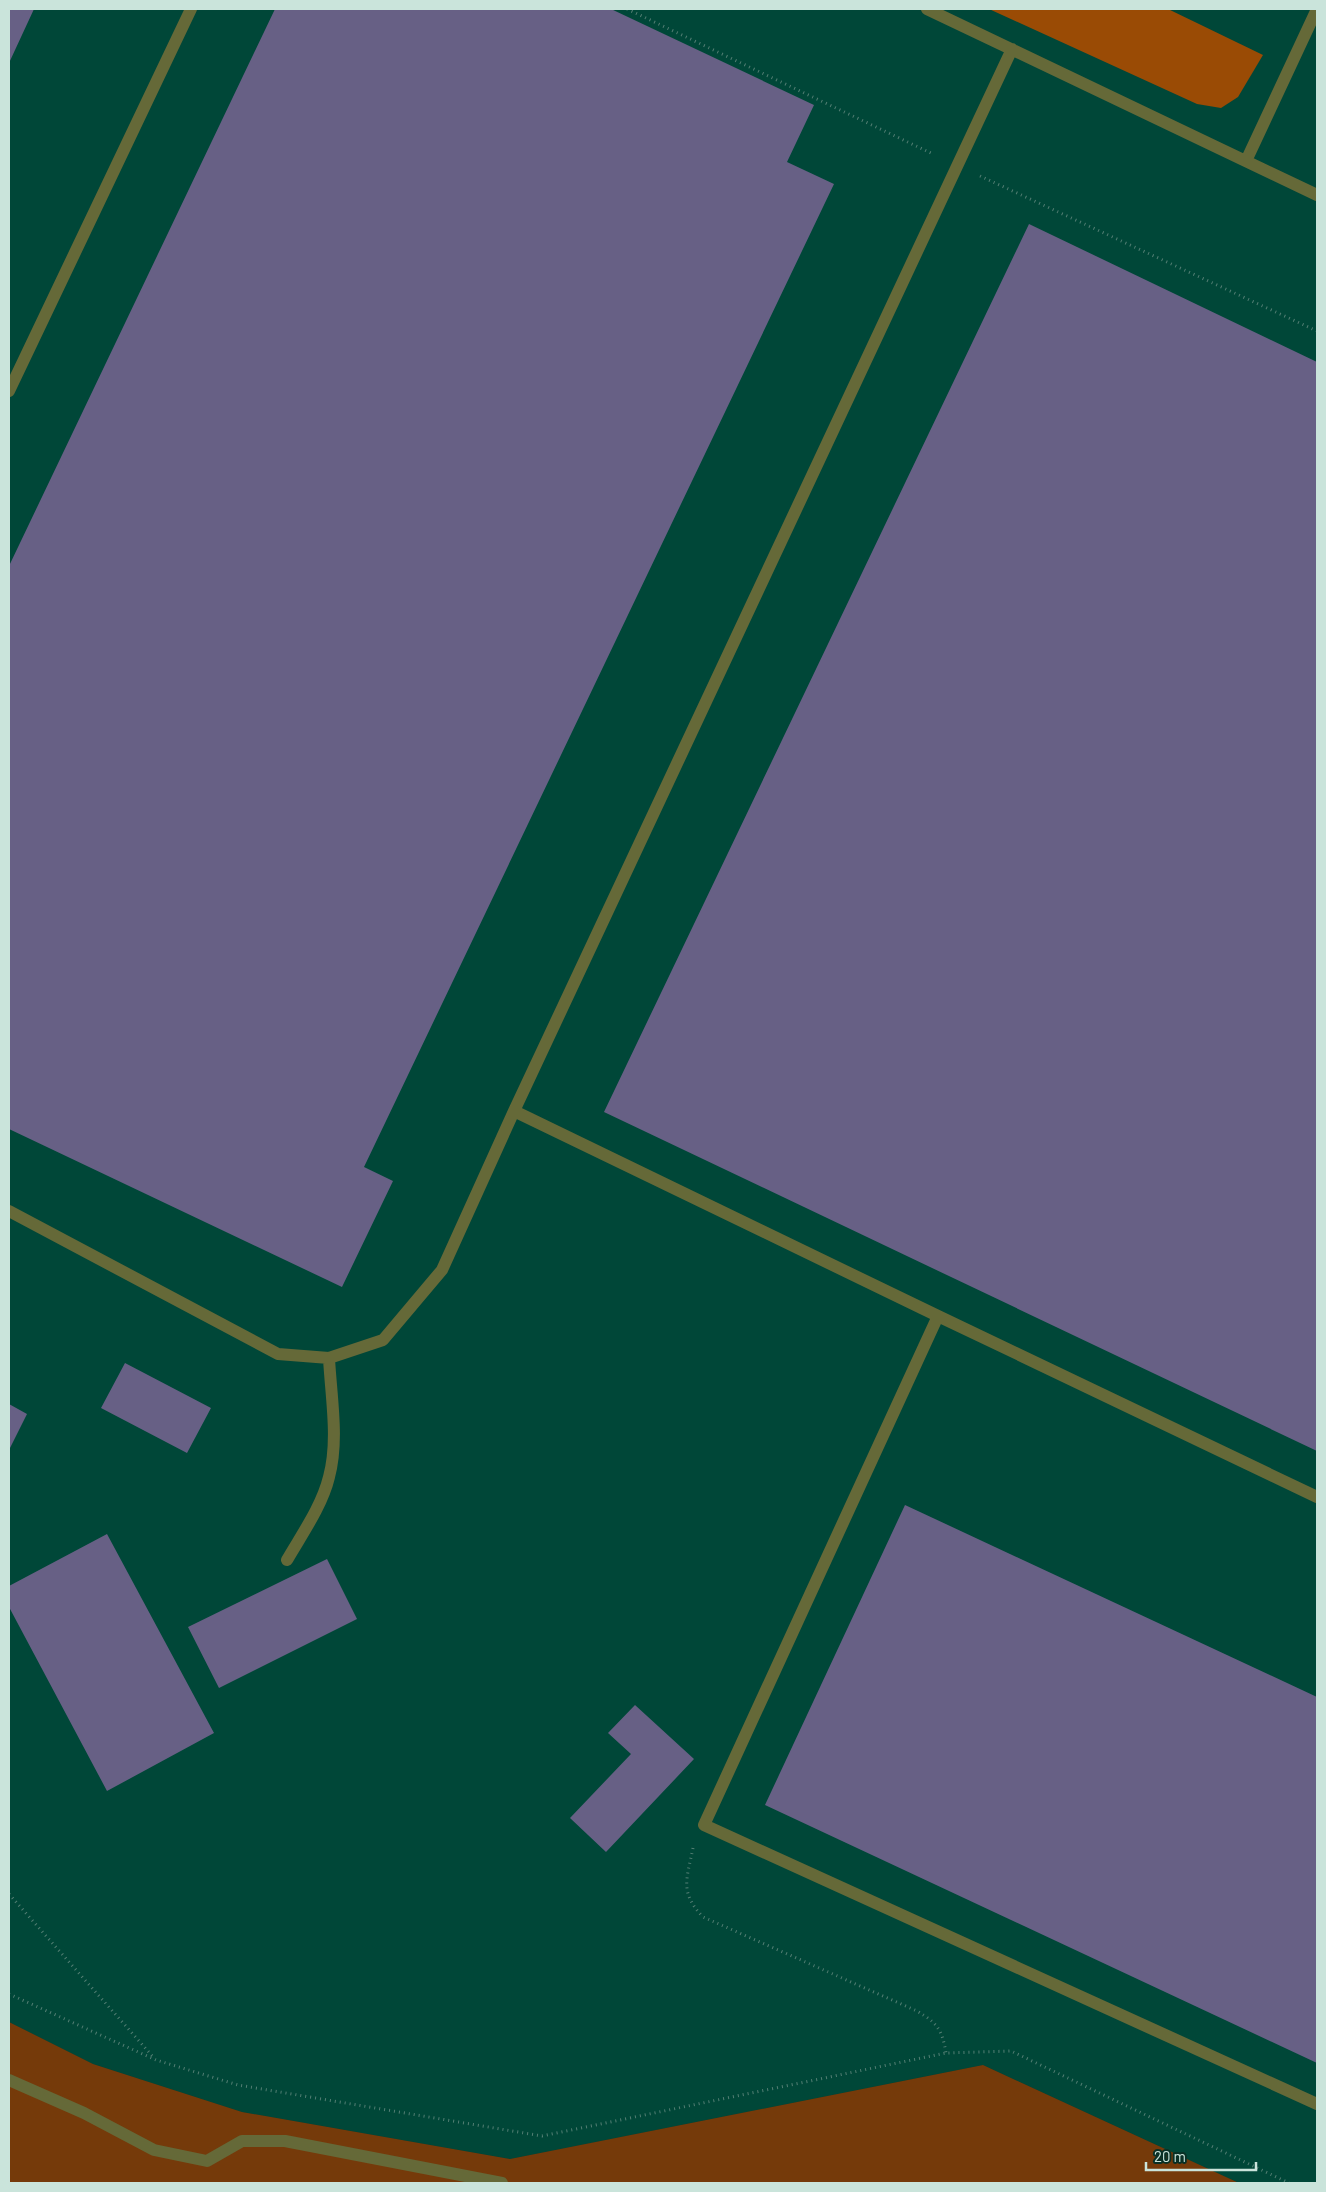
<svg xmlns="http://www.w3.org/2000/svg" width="1326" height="2192" font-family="Barlow,sans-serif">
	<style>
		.built { fill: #004738 }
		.green { fill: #753a0a }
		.forest { fill: #9a4b05 }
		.building { fill: #676085 }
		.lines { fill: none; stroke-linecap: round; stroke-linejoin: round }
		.path { stroke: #537f74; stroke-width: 3; stroke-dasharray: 1 4; stroke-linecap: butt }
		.minor { stroke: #656938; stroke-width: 12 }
	</style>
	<rect width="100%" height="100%" fill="#053c30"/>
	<!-- built -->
	<path class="built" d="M 9,9 L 1317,9 L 1317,2183 L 1239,2183 L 983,2065 L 510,2159 L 242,2112 L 93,2064 L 9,2022 Z"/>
	<!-- green -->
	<path class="green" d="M 9,2022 L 93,2064 L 242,2112 L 510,2159 L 983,2065 L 1239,2183 L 9,2183 Z"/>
	<!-- forest -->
	<path class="forest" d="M 989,9 L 1168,9 L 1263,55 L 1238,97 L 1221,108 L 1197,104 Z"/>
	<!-- building -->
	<path class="building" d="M 9,9 L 34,9 L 9,63 Z
		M 275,9 L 611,9 L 814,105 L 787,162 L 834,184 L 364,1167 L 393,1181 L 342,1287 L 9,1129 L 9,566 Z
		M 1029,224 L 1317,362 L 1317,1451 L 604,1112 Z
		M 125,1363 L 211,1408 L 187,1453 L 101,1408 Z
		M 9,1404 L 27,1414 L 9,1450 Z
		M 905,1505 L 1317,1697 L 1317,2063 L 765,1805 Z
		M 107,1534 L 214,1733 L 107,1791 L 9,1607 L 9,1586 Z
		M 327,1559 L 357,1619 L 219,1688 L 188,1627 Z
		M 635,1705 L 694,1759 L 606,1852 L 570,1818 L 631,1754 L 608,1733 Z"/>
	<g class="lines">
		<!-- path -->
		<path class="path" d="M 627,9 L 933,154
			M 980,176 L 1317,331
			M 693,1848 C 687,1879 679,1892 703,1917 L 917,2011 C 937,2023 942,2029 946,2053
			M 9,1894 L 154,2058
			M 9,1994 L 156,2060 L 238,2085 L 542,2136 L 946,2053 L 1011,2051 L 1289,2183"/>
		<!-- minor -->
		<path class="minor" d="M 927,9 L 1317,195
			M 1246,161 L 1317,9
			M 9,391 L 191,9
			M 514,1111 L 938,1316 L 1317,1497
			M 9,1211 L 278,1354 L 329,1358 L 383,1340 L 442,1270 L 514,1111 L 1012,49
			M 938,1316 L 704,1825 L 1317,2104
			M 287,1560 C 302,1534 322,1506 329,1477 C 339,1440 331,1397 329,1358
			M 9,2080 L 84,2113 L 154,2150 L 207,2161 L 242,2141 L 285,2141 L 502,2183"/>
	</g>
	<!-- border -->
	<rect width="1326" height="2192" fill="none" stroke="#cae4db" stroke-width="20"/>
	<!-- scale -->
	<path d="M1146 2162v8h110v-8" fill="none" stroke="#cae4db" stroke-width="2.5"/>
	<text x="1154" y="2162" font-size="15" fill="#cae4db" stroke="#093026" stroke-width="4" paint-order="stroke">20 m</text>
</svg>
